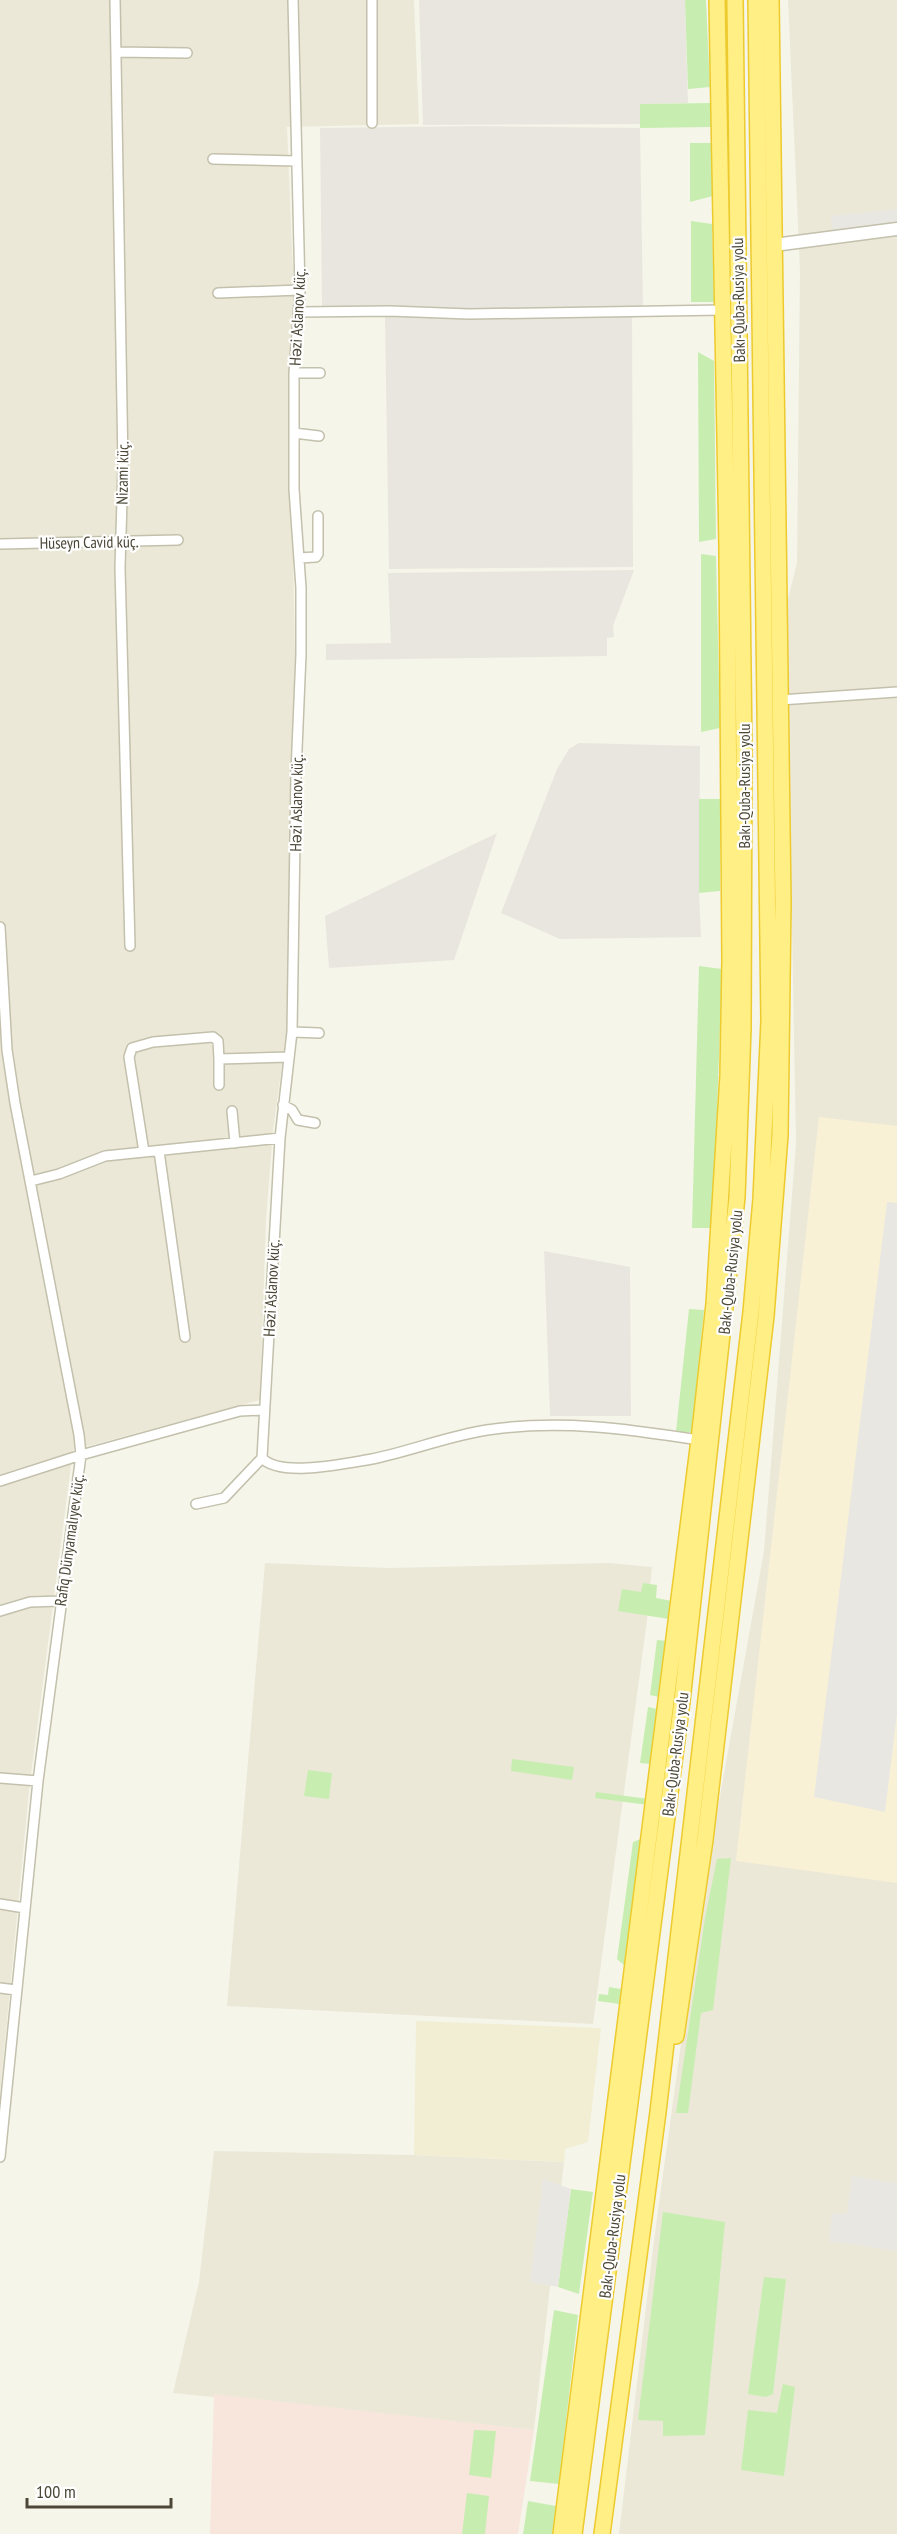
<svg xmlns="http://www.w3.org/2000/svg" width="897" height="2534" font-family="'PT Sans Narrow',sans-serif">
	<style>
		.residential { fill: #ebe8d8 }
		.commercial { fill: #f9f1d5 }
		.industrial { fill: #e9e6df }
		.education { fill: #f1eed3 }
		.medical { fill: #f8e6dd }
		.green { fill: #c7eeb0 }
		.parking { fill: #e8e7e2 }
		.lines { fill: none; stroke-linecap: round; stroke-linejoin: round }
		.minor-casing { stroke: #c3c0ac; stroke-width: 12 }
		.tertiary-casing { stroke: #c3c0ac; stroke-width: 15 }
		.trunk-casing { stroke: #edca2e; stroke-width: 18 }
		.minor { stroke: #fff; stroke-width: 9 }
		.tertiary { stroke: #fff; stroke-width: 12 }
		.trunk { stroke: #ffef84; stroke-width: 15 }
		.labels { text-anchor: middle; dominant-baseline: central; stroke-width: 4.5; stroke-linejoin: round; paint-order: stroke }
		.street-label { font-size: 16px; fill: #4c4737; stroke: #fff }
	</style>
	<rect width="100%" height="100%" fill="#f6f5ea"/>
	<!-- residential -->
	<path class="residential" d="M 0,0 L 414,0 L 419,124 L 287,127 L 295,320 L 289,367 L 295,655 L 287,1027 L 273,1131 L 266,1219 L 260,1400 L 73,1450 L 29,1791 L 0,2094 Z
		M 788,0 L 897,0 L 897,2534 L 619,2534 L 654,2240 L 699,1913 L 764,1551 L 796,1144 L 786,607 L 797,563 L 800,271 Z
		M 265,1563 L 388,1568 L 609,1563 L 652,1567 L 647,1620 L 593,2024 L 227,2006 Z
		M 214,2151 L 414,2155 L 564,2162 L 534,2430 L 173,2393 L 199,2282 Z"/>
	<!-- commercial -->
	<path class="commercial" d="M 819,1117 L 897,1126 L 897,1883 L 736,1861 Z"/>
	<!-- industrial -->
	<path class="industrial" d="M 419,0 L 685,0 L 688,103 L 640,104 L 640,124 L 423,125 Z
		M 476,126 L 640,128 L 643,309 L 437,309 L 322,306 L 320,128 Z
		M 632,315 L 633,567 L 389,569 L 385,317 Z
		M 634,570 L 613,626 L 614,637 L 607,638 L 607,656 L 326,660 L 326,644 L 391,643 L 388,573 Z
		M 579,743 L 700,746 L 699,893 L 701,937 L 560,939 L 501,913 L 557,769 L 569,749 Z
		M 497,833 L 454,960 L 329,968 L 325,916 Z
		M 544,1251 L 630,1267 L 631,1416 L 550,1416 Z"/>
	<!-- education -->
	<path class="education" d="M 416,2021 L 601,2028 L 588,2142 L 565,2149 L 564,2162 L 414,2155 Z"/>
	<!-- medical -->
	<path class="medical" d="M 214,2394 L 534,2430 L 518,2534 L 210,2534 Z"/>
	<!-- green -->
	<path class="green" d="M 685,0 L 706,0 L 710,87 L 688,89 Z
		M 711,103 L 711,127 L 640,128 L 640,104 Z
		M 690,143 L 711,143 L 713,196 L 690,202 Z
		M 691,221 L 712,224 L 714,302 L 691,302 Z
		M 698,352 L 714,361 L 716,539 L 699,542 Z
		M 701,554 L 716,556 L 720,728 L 701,732 Z
		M 699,799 L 720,799 L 720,891 L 699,893 Z
		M 699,966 L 722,969 L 713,1228 L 692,1228 Z
		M 689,1309 L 704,1310 L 692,1432 L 676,1432 Z
		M 643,1583 L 657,1585 L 656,1598 L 672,1601 L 669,1619 L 618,1611 L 622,1589 L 641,1592 Z
		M 657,1640 L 667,1641 L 659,1697 L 650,1695 Z
		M 648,1707 L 657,1709 L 650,1764 L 640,1763 Z
		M 512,1759 L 574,1767 L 572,1780 L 511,1771 Z
		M 308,1770 L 332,1773 L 329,1799 L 304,1796 Z
		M 596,1792 L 649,1799 L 648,1805 L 595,1798 Z
		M 643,1838 L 626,1967 L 617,1959 L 633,1842 Z
		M 731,1858 L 713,2010 L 701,2013 L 688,2113 L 676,2113 L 705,1918 L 717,1859 Z
		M 609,1987 L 621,1989 L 619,2004 L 598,2001 L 599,1994 L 608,1995 Z
		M 571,2189 L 593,2192 L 579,2294 L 558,2287 Z
		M 663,2212 L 725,2222 L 705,2435 L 663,2436 L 663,2421 L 638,2420 Z
		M 764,2277 L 786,2279 L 773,2394 L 766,2397 L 748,2394 Z
		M 554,2310 L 578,2315 L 559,2484 L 530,2481 Z
		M 783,2384 L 795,2387 L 784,2476 L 741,2470 L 748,2410 L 777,2413 Z
		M 474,2430 L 496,2431 L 491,2478 L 469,2475 Z
		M 467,2493 L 489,2496 L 485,2534 L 462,2534 Z
		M 528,2501 L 556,2506 L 552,2534 L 523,2534 Z"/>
	<!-- parking -->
	<path class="parking" d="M 897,209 L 897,225 L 833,232 L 831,216 Z
		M 887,1202 L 897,1203 L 897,1714 L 885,1812 L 814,1797 Z
		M 852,2176 L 897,2183 L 897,2251 L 829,2241 L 832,2213 L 847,2214 Z
		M 543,2179 L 571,2189 L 558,2287 L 530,2282 Z"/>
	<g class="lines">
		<!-- minor casing -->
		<g class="minor-casing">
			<path id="minor" d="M 115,0 L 123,466 L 120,568 L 130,946
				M 293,0 L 300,290 L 294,373 L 294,489 L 301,588 L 301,654 L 296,773 L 292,1032 L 280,1138 L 262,1458 C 280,1478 347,1463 372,1459 C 411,1451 448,1436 487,1430 C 559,1419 628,1429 699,1440
				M 116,52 L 187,53
				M 372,123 L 372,0
				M 213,159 L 297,161
				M 218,293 L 300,290
				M 300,312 L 390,311 L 469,314 L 723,310
				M 294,373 L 320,373
				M 294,433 L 319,436
				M 0,544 L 178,540
				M 299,558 L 316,557 L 318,554 L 318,516
				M 780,700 L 897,692
				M 0,927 L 7,1050 L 15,1103 L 79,1435 L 81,1455 L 38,1781 L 0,2157
				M 292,1032 L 319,1033
				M 219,1085 L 219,1059
				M 283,1105 L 292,1110 L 298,1120 L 315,1123
				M 232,1111 L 235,1143
				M 159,1151 L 185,1337
				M 144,1152 L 129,1057 L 132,1048 L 153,1042 L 213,1037 L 218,1041 L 219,1059 L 288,1057
				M 31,1181 L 59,1174 L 105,1156 L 280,1138
				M 0,1481 L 81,1455 L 240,1411 L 264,1410
				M 196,1504 L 224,1498 L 262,1458
				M 0,1611 L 30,1602 L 60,1601
				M 0,1778 L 38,1781
				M 0,1904 L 25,1908
				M 0,1988 L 16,1990"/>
		</g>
		<!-- tertiary casing -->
		<g class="tertiary-casing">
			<path id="tertiary" d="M 774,245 L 897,229"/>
		</g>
		<!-- trunk casing -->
		<g class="trunk-casing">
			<path id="trunk" d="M 676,2036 L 705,1840 L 766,1316 L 780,1135 L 783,903 L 771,0
				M 561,2534 L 699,1440 L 714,1304 L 728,1075 L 730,961 L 727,548 L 717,0
				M 574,2534 L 682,1701 L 737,1197 L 743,1028 L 744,751 L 735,0
				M 602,2534 L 658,2112 L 751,1312 L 761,1199 L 769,1021 L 756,0"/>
		</g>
		<!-- minor -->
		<use href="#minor" class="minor"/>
		<!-- tertiary -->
		<use href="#tertiary" class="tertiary"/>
		<!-- trunk -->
		<use href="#trunk" class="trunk"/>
	</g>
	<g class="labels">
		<!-- street labels -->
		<g class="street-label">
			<text transform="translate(738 300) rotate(-91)">Bakı-Quba-Rusiya yolu</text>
			<text transform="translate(297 317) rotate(-87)">Həzi Aslanov küç.</text>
			<text transform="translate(122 473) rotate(-89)">Nizami küç.</text>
			<text transform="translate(89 542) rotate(-1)">Hüseyn Cavid küç.</text>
			<text transform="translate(744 786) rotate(-90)">Bakı-Quba-Rusiya yolu</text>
			<text transform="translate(296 803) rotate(-89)">Həzi Aslanov küç.</text>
			<text transform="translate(730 1272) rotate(-84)">Bakı-Quba-Rusiya yolu</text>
			<text transform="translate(271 1288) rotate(-87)">Həzi Aslanov küç.</text>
			<text transform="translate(69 1540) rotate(-82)">Rafiq Dünyamalıyev küç.</text>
			<text transform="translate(675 1754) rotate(-83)">Bakı-Quba-Rusiya yolu</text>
			<text transform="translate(612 2236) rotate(-83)">Bakı-Quba-Rusiya yolu</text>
		</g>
	</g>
	<!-- scale -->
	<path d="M27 2498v9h144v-9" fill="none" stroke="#4c4737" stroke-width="3"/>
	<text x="36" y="2498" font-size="18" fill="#4c4737" stroke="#ffffff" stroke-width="4.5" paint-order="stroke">100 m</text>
</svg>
